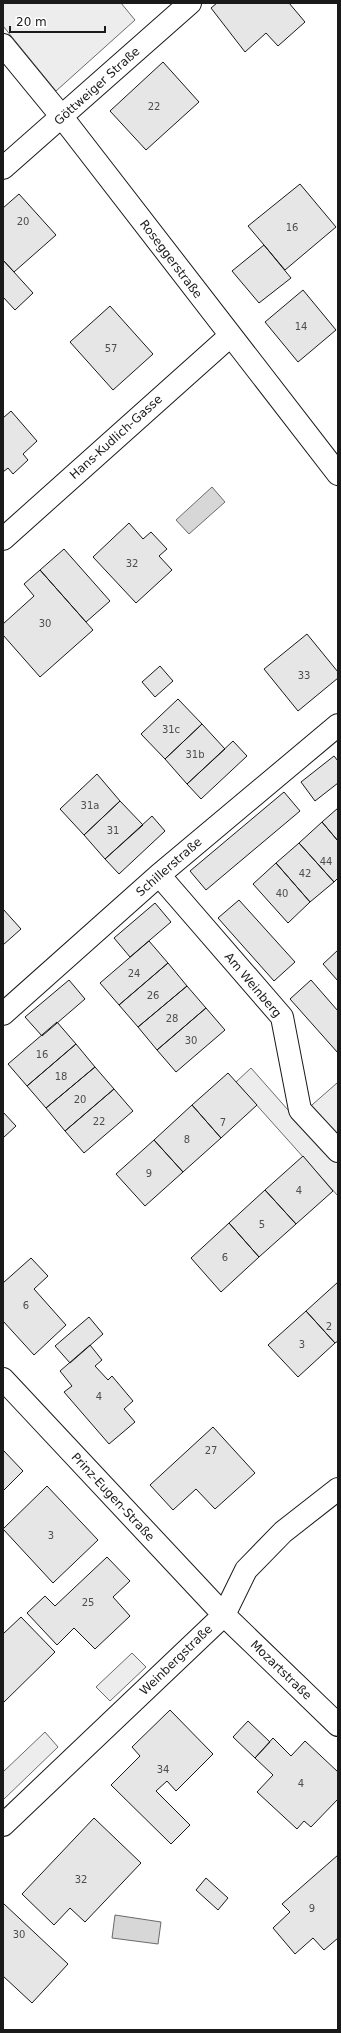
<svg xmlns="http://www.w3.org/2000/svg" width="341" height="2033" font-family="'DejaVu Sans',sans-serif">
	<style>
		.built { fill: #ededed; stroke: #6a6a6a }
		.water { fill: #d7d7d7; stroke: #6a6a6a }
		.building { fill: #e6e6e6; stroke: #1a1a1a }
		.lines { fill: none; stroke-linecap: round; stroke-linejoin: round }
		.minor-casing { stroke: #1a1a1a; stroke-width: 24 }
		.minor { stroke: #fff; stroke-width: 22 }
		.labels { text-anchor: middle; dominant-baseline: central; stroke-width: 3; stroke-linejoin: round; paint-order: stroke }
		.number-label { font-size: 10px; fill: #4d4d4d }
		.street-label { font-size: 12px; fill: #1a1a1a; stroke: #fff }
	</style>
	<rect width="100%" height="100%" fill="#fff"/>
	<!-- built -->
	<path class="built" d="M 3,3 L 121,3 L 135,20 L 56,91 L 3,26 Z
		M 251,1068 L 296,1119 L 337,1083 L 338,1084 L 338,1196 L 236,1082 Z
		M 132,1653 L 146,1667 L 110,1701 L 96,1687 Z
		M 45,1732 L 58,1747 L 3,1800 L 3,1772 Z"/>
	<!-- water -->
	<path class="water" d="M 212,487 L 225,502 L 189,534 L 176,520 Z
		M 115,1915 L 161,1922 L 158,1944 L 112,1938 Z"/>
	<!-- building -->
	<path class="building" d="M 217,3 L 289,3 L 305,22 L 278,46 L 266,33 L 245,52 L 211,8 Z
		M 163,62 L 199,102 L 146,150 L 110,111 Z
		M 300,184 L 336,227 L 285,270 L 248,226 Z
		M 19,194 L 56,235 L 14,272 L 3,260 L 3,208 Z
		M 264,245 L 291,278 L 259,303 L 232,271 Z
		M 3,260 L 33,293 L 15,310 L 3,297 Z
		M 303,290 L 336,330 L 298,362 L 265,322 Z
		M 110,306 L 153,354 L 113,390 L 70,342 Z
		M 11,411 L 37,441 L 23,454 L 28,460 L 13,474 L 8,468 L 3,472 L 3,418 Z
		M 129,523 L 143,539 L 151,532 L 167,549 L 159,556 L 172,570 L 136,603 L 93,557 Z
		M 64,549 L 110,601 L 86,622 L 40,570 Z
		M 40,570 L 93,630 L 40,677 L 3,635 L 3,624 L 34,596 L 24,584 Z
		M 307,634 L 338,672 L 338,678 L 298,711 L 264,669 Z
		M 160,666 L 173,681 L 155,697 L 142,682 Z
		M 178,699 L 202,724 L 165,759 L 141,734 Z
		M 202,724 L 225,749 L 187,784 L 165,759 Z
		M 233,741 L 247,756 L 201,799 L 187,784 Z
		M 334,756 L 338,761 L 338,783 L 315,801 L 301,782 Z
		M 97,774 L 120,801 L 84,835 L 60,809 Z
		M 284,792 L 300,811 L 206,890 L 190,871 Z
		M 120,801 L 143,825 L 105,859 L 84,835 Z
		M 338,808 L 338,841 L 322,822 Z
		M 152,816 L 165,831 L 119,874 L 105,859 Z
		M 322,822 L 338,841 L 338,878 L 334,882 L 299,843 Z
		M 299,843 L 334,882 L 310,902 L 276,863 Z
		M 276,863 L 310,902 L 288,923 L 253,884 Z
		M 239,900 L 295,962 L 274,981 L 218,918 Z
		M 155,903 L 171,922 L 130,957 L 114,938 Z
		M 3,909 L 21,929 L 3,945 Z
		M 149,941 L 168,963 L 119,1005 L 100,983 Z
		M 338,950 L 338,981 L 323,964 Z
		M 168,963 L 187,986 L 138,1027 L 119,1005 Z
		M 69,980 L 85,999 L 42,1036 L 25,1017 Z
		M 311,980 L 338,1011 L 338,1053 L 290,999 Z
		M 187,986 L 206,1008 L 157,1050 L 138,1027 Z
		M 206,1008 L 225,1030 L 176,1072 L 157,1050 Z
		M 57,1022 L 76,1044 L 27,1086 L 8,1064 Z
		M 76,1044 L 95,1067 L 46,1108 L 27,1086 Z
		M 95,1067 L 114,1089 L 65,1131 L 46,1108 Z
		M 228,1073 L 257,1105 L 221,1138 L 192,1105 Z
		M 114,1089 L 133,1111 L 84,1153 L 65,1131 Z
		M 192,1105 L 221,1138 L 183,1172 L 154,1140 Z
		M 3,1112 L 16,1126 L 3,1138 Z
		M 154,1140 L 183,1172 L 145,1206 L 116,1174 Z
		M 303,1156 L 333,1191 L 296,1224 L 265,1190 Z
		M 265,1190 L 296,1224 L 259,1257 L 229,1223 Z
		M 229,1223 L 259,1257 L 221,1292 L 191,1258 Z
		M 31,1258 L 48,1276 L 34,1289 L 66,1325 L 34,1355 L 3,1321 L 3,1283 Z
		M 338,1282 L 338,1341 L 335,1343 L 306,1311 Z
		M 306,1311 L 335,1343 L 298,1377 L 268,1345 Z
		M 89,1317 L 103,1334 L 70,1363 L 55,1346 Z
		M 90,1345 L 102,1360 L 95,1366 L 108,1380 L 112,1376 L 133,1401 L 124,1409 L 135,1422 L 109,1444 L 64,1392 L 72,1386 L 60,1371 Z
		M 213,1427 L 255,1473 L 215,1509 L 196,1489 L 173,1510 L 150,1485 Z
		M 3,1450 L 23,1471 L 3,1491 Z
		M 47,1486 L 98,1540 L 53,1583 L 3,1529 Z
		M 107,1557 L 130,1581 L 113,1597 L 130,1616 L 95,1649 L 74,1628 L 57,1645 L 27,1613 L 45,1596 L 55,1606 Z
		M 21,1617 L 55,1652 L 3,1703 L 3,1634 Z
		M 170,1710 L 213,1754 L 176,1791 L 167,1781 L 156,1791 L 190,1825 L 171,1844 L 111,1785 L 140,1756 L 132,1747 Z
		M 248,1721 L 270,1742 L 255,1758 L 233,1737 Z
		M 273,1738 L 291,1756 L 305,1741 L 338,1772 L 338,1799 L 311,1827 L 304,1821 L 297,1829 L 257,1792 L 273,1775 L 255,1758 Z
		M 94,1818 L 141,1863 L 85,1922 L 70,1908 L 54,1925 L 22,1894 Z
		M 338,1855 L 338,1938 L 324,1950 L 313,1938 L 295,1954 L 273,1928 L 290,1912 L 282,1904 Z
		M 206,1878 L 228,1898 L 218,1910 L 196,1890 Z
		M 3,1903 L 68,1964 L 32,2003 L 3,1976 Z"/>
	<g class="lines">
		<!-- minor casing -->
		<g class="minor-casing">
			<path id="minor" d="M 3,45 L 62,117 L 338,474
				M 3,168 L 190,3
				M 3,539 L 230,336
				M 159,875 L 282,1017 L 300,1110 L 338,1151
				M 3,1014 L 159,875 L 338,725
				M 3,1379 L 224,1615 L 338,1725
				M 3,1825 L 224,1615 L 246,1570 L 283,1532 L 338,1489"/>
		</g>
		<!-- minor -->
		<use href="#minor" class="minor"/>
	</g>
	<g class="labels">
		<!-- number labels -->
		<g class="number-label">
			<text x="154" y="106">22</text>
			<text x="23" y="221">20</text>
			<text x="292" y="227">16</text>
			<text x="301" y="326">14</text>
			<text x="111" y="348">57</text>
			<text x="132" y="563">32</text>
			<text x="45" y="623">30</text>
			<text x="304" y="675">33</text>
			<text x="171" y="729">31c</text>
			<text x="195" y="754">31b</text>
			<text x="90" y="805">31a</text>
			<text x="113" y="830">31</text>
			<text x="326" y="861">44</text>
			<text x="305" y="873">42</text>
			<text x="282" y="893">40</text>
			<text x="134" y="973">24</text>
			<text x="153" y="995">26</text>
			<text x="172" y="1018">28</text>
			<text x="191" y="1040">30</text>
			<text x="42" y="1054">16</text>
			<text x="61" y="1076">18</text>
			<text x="80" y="1099">20</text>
			<text x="99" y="1121">22</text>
			<text x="223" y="1122">7</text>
			<text x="187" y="1139">8</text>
			<text x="149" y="1173">9</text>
			<text x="299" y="1190">4</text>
			<text x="262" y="1224">5</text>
			<text x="225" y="1257">6</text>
			<text x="26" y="1305">6</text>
			<text x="329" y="1326">2</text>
			<text x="302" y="1344">3</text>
			<text x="99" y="1396">4</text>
			<text x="211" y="1450">27</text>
			<text x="51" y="1535">3</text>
			<text x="88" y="1602">25</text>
			<text x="163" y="1769">34</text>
			<text x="301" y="1783">4</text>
			<text x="81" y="1879">32</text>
			<text x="312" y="1908">9</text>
			<text x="19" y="1934">30</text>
		</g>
		<!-- street labels -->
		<g class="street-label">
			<text transform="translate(97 86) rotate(-42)">Göttweiger Straße</text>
			<text transform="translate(171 259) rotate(53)">Roseggerstraße</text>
			<text transform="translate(116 437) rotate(-42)">Hans-Kudlich-Gasse</text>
			<text transform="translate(169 867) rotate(-41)">Schillerstraße</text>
			<text transform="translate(253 985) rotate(50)">Am Weinberg</text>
			<text transform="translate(113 1497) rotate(47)">Prinz-Eugen-Straße</text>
			<text transform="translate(176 1660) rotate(-44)">Weinbergstraße</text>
			<text transform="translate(281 1670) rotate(44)">Mozartstraße</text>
		</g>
	</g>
	<!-- border -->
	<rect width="341" height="2033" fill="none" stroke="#1a1a1a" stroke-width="8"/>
	<!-- scale -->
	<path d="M10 26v6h95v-6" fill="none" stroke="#1a1a1a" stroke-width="2"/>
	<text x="16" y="26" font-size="12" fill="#1a1a1a" stroke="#ffffff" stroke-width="3" paint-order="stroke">20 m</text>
</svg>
